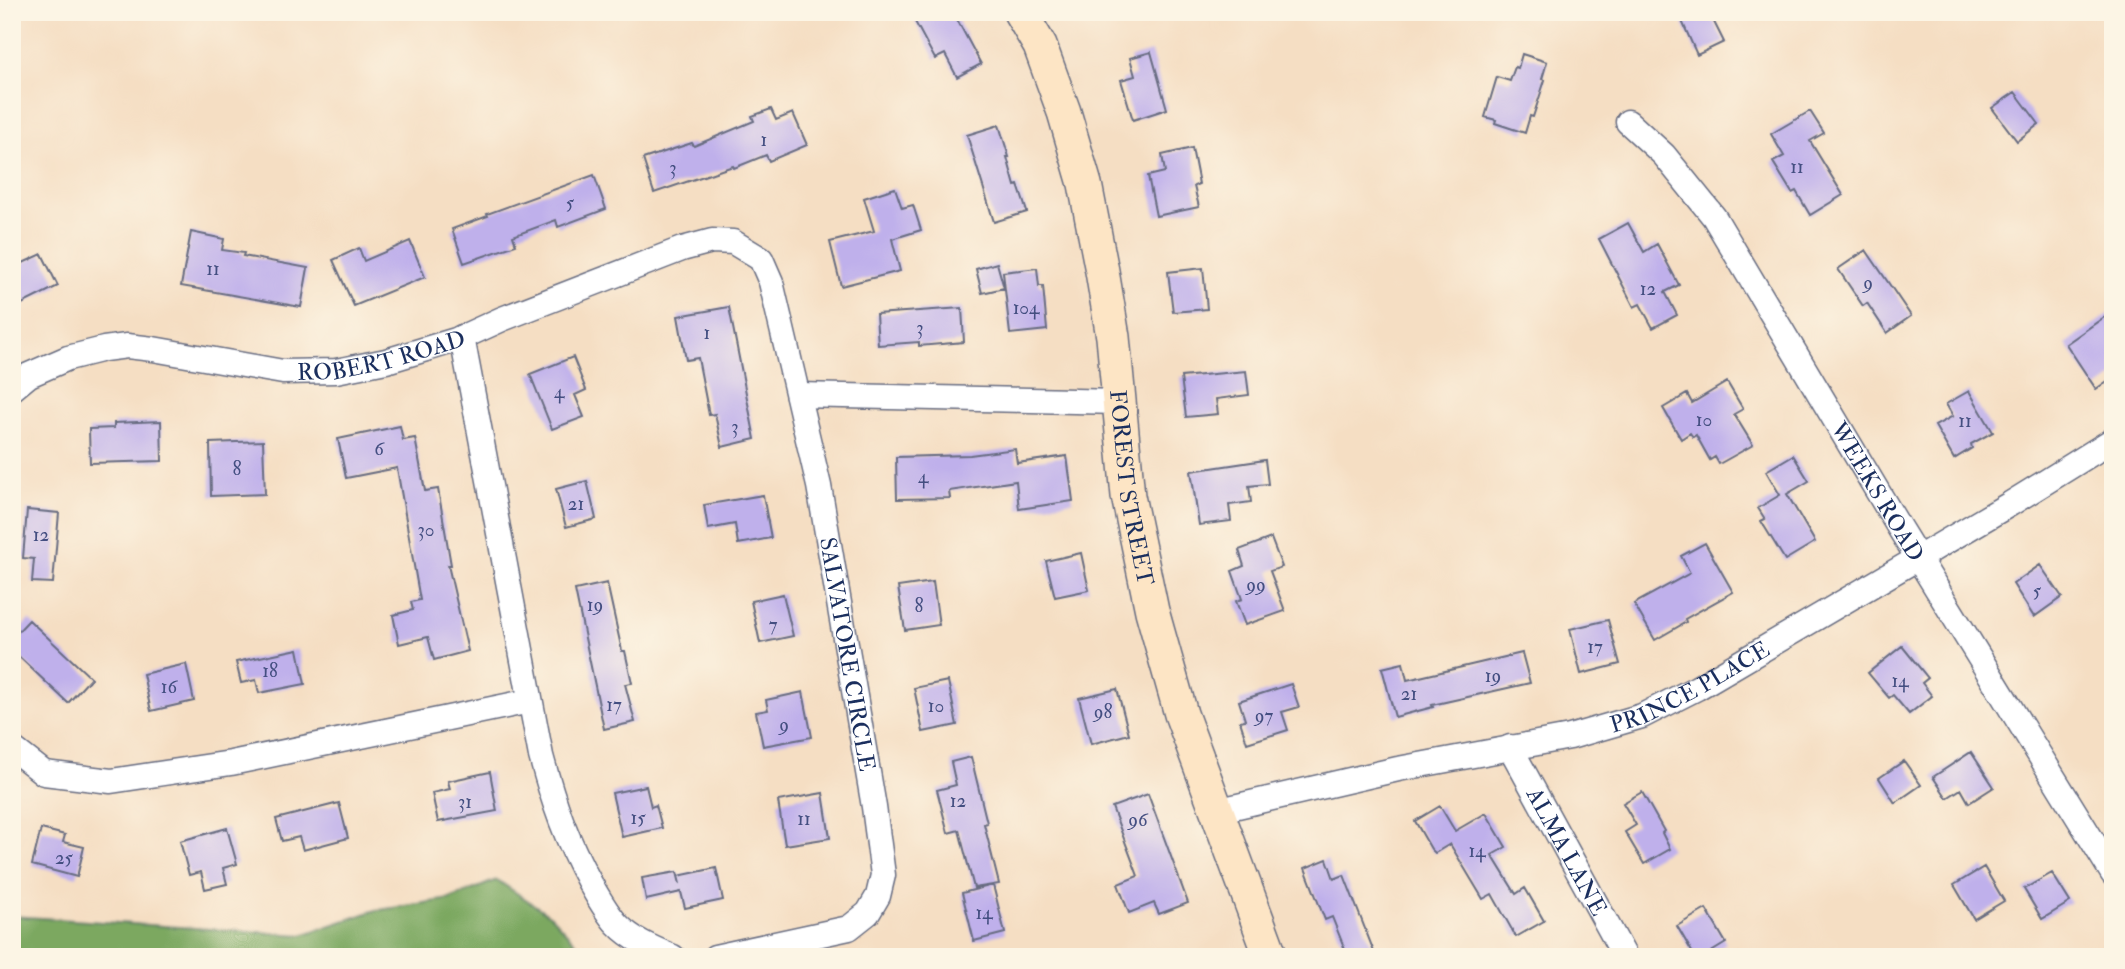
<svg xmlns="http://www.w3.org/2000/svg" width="2125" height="969" font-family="'IM FELL Double Pica',serif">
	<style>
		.forest { fill: #7ca860; stroke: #4c6c5f; stroke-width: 2 }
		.building { fill: #bfb0eb }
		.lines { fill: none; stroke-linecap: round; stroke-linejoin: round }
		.street-casing { stroke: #676c81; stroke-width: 27 }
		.secondary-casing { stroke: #676c81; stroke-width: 36 }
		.street { stroke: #fff; stroke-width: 24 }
		.secondary { stroke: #fde5c5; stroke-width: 33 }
		.labels { text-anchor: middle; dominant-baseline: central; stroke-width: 7; stroke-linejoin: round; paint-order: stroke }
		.number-label { font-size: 19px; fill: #444f81 }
		.street-label { font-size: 23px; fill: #1b2f5e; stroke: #fcf5e5 }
	</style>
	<rect width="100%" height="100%" fill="#fcf5e5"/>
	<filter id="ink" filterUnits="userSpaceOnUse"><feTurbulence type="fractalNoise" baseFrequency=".0143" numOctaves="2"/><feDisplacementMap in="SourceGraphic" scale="14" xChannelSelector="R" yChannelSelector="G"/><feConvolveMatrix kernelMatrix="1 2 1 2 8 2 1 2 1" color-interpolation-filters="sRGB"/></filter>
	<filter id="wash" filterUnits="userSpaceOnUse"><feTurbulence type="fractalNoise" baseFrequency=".00686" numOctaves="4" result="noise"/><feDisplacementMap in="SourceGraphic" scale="28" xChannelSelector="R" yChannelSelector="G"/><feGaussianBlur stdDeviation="1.57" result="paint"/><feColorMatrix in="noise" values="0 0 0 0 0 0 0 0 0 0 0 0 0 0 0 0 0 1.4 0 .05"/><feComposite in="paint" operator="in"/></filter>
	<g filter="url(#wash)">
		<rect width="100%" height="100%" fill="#f5dec3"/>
		<!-- forest -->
		<path class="forest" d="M 497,880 L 551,916 L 589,957 L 12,957 L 12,916 L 302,935 L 373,911 L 450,899 Z"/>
		<g id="blocks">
			<!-- building -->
			<path class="building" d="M 925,12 L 953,12 L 981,64 L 957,77 L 945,54 L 935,59 L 913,18 Z
				M 1678,12 L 1709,12 L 1724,42 L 1697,55 Z
				M 1151,52 L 1167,109 L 1133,120 L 1121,80 L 1135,76 L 1130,58 Z
				M 1522,54 L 1547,62 L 1542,79 L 1545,80 L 1533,117 L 1530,116 L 1525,133 L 1495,123 L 1496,120 L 1485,117 L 1497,77 L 1510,81 L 1515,67 L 1518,68 Z
				M 2015,92 L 2039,124 L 2017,141 L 1992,108 Z
				M 771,109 L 776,120 L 793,113 L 807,145 L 769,161 L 766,155 L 734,168 L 733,166 L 654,193 L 643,159 L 692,143 L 694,146 L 754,121 L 752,116 Z
				M 1810,111 L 1824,133 L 1810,141 L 1843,195 L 1810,215 L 1796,191 L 1792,193 L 1773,162 L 1784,156 L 1771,134 Z
				M 999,125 L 1009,157 L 1007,157 L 1015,186 L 1018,185 L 1027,212 L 994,222 L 967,135 Z
				M 1192,148 L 1199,184 L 1194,186 L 1199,207 L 1156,216 L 1148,176 L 1165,172 L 1162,155 Z
				M 594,175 L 606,209 L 558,227 L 556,220 L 513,236 L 516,245 L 464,263 L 452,229 L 488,216 L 487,214 Z
				M 895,188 L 902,208 L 913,205 L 921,230 L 892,239 L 900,271 L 841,286 L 830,242 L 874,231 L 864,198 Z
				M 1628,223 L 1644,252 L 1657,244 L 1679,285 L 1665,292 L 1677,315 L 1653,328 L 1640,304 L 1634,307 L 1599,239 Z
				M 191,232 L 224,239 L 222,250 L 244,253 L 243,256 L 308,268 L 301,307 L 181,286 Z
				M 410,241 L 425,277 L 354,306 L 333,260 L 359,248 L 364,261 Z
				M 1866,250 L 1911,316 L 1887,333 L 1867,303 L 1863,306 L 1838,269 Z
				M 42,254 L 58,286 L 12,309 L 12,268 Z
				M 997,263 L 1004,288 L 982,293 L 976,269 Z
				M 1037,268 L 1039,286 L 1043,286 L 1047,330 L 1010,334 L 1003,272 Z
				M 1203,268 L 1207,309 L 1173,312 L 1168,272 Z
				M 729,307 L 755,439 L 722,447 L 715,414 L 709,415 L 698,358 L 686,360 L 678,316 Z
				M 962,308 L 964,342 L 919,346 L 919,342 L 878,345 L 876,314 Z
				M 2113,311 L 2113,377 L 2096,389 L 2066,344 Z
				M 573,357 L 586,390 L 575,395 L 584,417 L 552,429 L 530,374 Z
				M 1246,371 L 1249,395 L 1216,399 L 1218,414 L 1186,417 L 1181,377 Z
				M 1727,382 L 1743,409 L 1734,414 L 1753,445 L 1719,464 L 1715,457 L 1710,460 L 1696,435 L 1693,437 L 1690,433 L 1681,439 L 1663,408 L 1687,394 L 1692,403 Z
				M 1969,391 L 1993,432 L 1971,444 L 1972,448 L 1954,459 L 1935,426 L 1953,416 L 1946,404 Z
				M 161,421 L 162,461 L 90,463 L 89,429 L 114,428 L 114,423 Z
				M 400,426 L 403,440 L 415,438 L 425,491 L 438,489 L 451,565 L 448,565 L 468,651 L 434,660 L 428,637 L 399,644 L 393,615 L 413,610 L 411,602 L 420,600 L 397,468 L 346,478 L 338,439 Z
				M 263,441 L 265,494 L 211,496 L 210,443 Z
				M 1015,449 L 1017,463 L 1067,456 L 1073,501 L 1019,509 L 1016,481 L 949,491 L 950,498 L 897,499 L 896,457 L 970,455 Z
				M 1793,455 L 1809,481 L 1787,494 L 1815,542 L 1785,560 L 1761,521 L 1765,519 L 1758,508 L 1780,495 L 1766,471 Z
				M 1265,460 L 1268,484 L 1249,486 L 1251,502 L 1229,505 L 1231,521 L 1199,525 L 1191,471 Z
				M 587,481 L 596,519 L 566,527 L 556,489 Z
				M 763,495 L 771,538 L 738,544 L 735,524 L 708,529 L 704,505 Z
				M 27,510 L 59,513 L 53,583 L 32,582 L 34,559 L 23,558 Z
				M 1271,538 L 1282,567 L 1270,571 L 1285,611 L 1245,625 L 1236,601 L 1242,599 L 1232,571 L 1244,566 L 1239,550 Z
				M 1705,543 L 1733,592 L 1685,619 L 1686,622 L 1655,640 L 1634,604 L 1690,573 L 1681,556 Z
				M 1081,553 L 1089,590 L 1055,597 L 1046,561 Z
				M 2040,565 L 2062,597 L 2034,617 L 2013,584 Z
				M 933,582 L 939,625 L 905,630 L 898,587 Z
				M 607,583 L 622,651 L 625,651 L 632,683 L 625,684 L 635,722 L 604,729 L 575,590 Z
				M 783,594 L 793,636 L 760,643 L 751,601 Z
				M 29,620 L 91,678 L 68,703 L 12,650 L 12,638 Z
				M 1608,620 L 1620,664 L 1581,674 L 1570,629 Z
				M 1902,646 L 1928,678 L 1922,683 L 1932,696 L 1909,714 L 1893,695 L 1889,698 L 1868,673 Z
				M 298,649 L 305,684 L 259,693 L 256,680 L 241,683 L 236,662 Z
				M 1522,653 L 1530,683 L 1432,705 L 1433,707 L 1395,717 L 1382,668 L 1403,663 L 1407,680 Z
				M 186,664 L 194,701 L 151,711 L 143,674 Z
				M 948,681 L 957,725 L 923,732 L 914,688 Z
				M 1291,684 L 1299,707 L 1282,712 L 1288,730 L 1247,743 L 1240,721 L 1245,720 L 1239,701 Z
				M 1117,689 L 1129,734 L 1091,744 L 1079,698 Z
				M 803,692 L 812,737 L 763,746 L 756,712 L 768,710 L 766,700 Z
				M 1971,752 L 1994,787 L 1969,803 L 1961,789 L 1947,798 L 1933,777 Z
				M 971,757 L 987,823 L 984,824 L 999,884 L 974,888 L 959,830 L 948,833 L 937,790 L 956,785 L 951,762 Z
				M 1904,761 L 1921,785 L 1895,803 L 1879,778 Z
				M 490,772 L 497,811 L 438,822 L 432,793 L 450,789 L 448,781 Z
				M 646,786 L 651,807 L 656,805 L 662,828 L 622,837 L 612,793 Z
				M 1642,792 L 1664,831 L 1662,833 L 1670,849 L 1644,864 L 1625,832 L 1636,825 L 1623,803 Z
				M 823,793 L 830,838 L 785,845 L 778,801 Z
				M 1148,794 L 1188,903 L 1159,914 L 1154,903 L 1129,913 L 1118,884 L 1138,876 L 1112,807 Z
				M 339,803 L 348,838 L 303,850 L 299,837 L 282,841 L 276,819 Z
				M 1440,806 L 1455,831 L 1486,813 L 1506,847 L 1492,855 L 1516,894 L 1525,888 L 1544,921 L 1516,937 L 1492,894 L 1483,899 L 1450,844 L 1435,853 L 1431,849 L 1415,821 Z
				M 227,828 L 237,864 L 223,868 L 227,884 L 205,889 L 201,872 L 189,875 L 180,841 Z
				M 41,829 L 65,835 L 63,842 L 84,847 L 77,877 L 32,865 Z
				M 1327,859 L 1334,879 L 1344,875 L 1376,957 L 1348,957 L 1332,917 L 1325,920 L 1305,868 Z
				M 1984,867 L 2004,901 L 1974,919 L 1954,885 Z
				M 716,868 L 723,900 L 685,908 L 681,892 L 646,900 L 642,878 L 677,872 L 680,884 L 678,876 Z
				M 2052,873 L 2070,902 L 2042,919 L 2024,889 Z
				M 993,885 L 1005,933 L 974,941 L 962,893 Z
				M 1706,909 L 1726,943 L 1703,957 L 1695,957 L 1677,926 Z"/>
		</g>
	</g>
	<g filter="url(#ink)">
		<use href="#blocks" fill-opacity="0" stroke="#676c81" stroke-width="2"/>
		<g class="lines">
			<!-- street casing -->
			<g class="street-casing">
				<g id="street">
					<path id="s1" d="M 1628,122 L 1664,155 L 1714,217 L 1900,529 L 2113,874"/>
					<path d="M 462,337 L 541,756 C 554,804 566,839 590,883 C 598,897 606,912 617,924 C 632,940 654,949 673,957"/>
					<path id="s2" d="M 12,389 L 29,375 L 68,358 L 104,349 L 127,346 L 153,349 L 283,372 L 336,371 L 386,361 L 456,340 L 502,319 L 682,249 L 712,241 L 733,242 L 761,259 L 771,282 L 819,486 L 874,807 L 883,875 L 878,896 L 868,913 L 849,928 L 715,957"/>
					<path d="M 798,395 L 1119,402"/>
					<path id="s3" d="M 1510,747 L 1625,957"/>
					<path d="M 12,748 L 44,773 L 111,781 L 231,763 L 530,701"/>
					<path id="s4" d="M 1216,811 L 1398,769 L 1570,737 L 1642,716 L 1697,688 L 2010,504 L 2113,440"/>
				</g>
			</g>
			<!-- secondary casing -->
			<g class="secondary-casing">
				<g id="secondary">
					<path id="s5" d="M 1020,12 L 1040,46 L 1064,112 L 1085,184 L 1102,271 L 1113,337 L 1128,496 L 1152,611 L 1181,714 L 1271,957"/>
				</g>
			</g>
			<!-- street -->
			<use href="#street" class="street"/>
			<!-- secondary -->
			<use href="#secondary" class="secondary"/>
		</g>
	</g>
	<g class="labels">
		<!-- number labels -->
		<g class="number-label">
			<text x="764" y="140">1</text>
			<text x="1797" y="167">11</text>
			<text x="673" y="168">3</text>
			<text x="570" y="203">5</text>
			<text x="213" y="269">11</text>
			<text x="1868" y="283">9</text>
			<text x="1648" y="289">12</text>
			<text x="1026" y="308">104</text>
			<text x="920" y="328">3</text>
			<text x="707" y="333">1</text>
			<text x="559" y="392">4</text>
			<text x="1704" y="420">10</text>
			<text x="1965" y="421">11</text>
			<text x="735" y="427">3</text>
			<text x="379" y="449">6</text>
			<text x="237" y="469">8</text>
			<text x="923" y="477">4</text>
			<text x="576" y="504">21</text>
			<text x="426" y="530">30</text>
			<text x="41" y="535">12</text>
			<text x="1256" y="585">99</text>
			<text x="2037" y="591">5</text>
			<text x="595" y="605">19</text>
			<text x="919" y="606">8</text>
			<text x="773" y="625">7</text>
			<text x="1595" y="647">17</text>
			<text x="270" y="671">18</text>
			<text x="1493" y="676">19</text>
			<text x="1900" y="681">14</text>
			<text x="169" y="687">16</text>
			<text x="1409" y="694">21</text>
			<text x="614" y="705">17</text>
			<text x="936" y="706">10</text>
			<text x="1103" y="712">98</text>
			<text x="1264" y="716">97</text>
			<text x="784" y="725">9</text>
			<text x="958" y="801">12</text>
			<text x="465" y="802">31</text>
			<text x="638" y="818">15</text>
			<text x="804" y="819">11</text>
			<text x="1138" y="820">96</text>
			<text x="1477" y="851">14</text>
			<text x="64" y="858">25</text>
			<text x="984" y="913">14</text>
		</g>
		<!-- street labels -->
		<g class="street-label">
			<text stroke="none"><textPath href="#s2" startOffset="383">ROBERT ROAD</textPath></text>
			<text stroke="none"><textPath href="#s5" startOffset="492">FOREST STREET</textPath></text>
			<text stroke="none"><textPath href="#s1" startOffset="448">WEEKS ROAD</textPath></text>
			<text stroke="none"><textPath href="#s2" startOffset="1194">SALVATORE CIRCLE</textPath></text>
			<text stroke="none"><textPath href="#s4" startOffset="492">PRINCE PLACE</textPath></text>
			<text stroke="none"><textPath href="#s3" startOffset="119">ALMA LANE</textPath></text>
		</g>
	</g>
	<!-- margin -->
	<rect width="2125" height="969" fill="none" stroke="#fcf5e5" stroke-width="42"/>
</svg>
